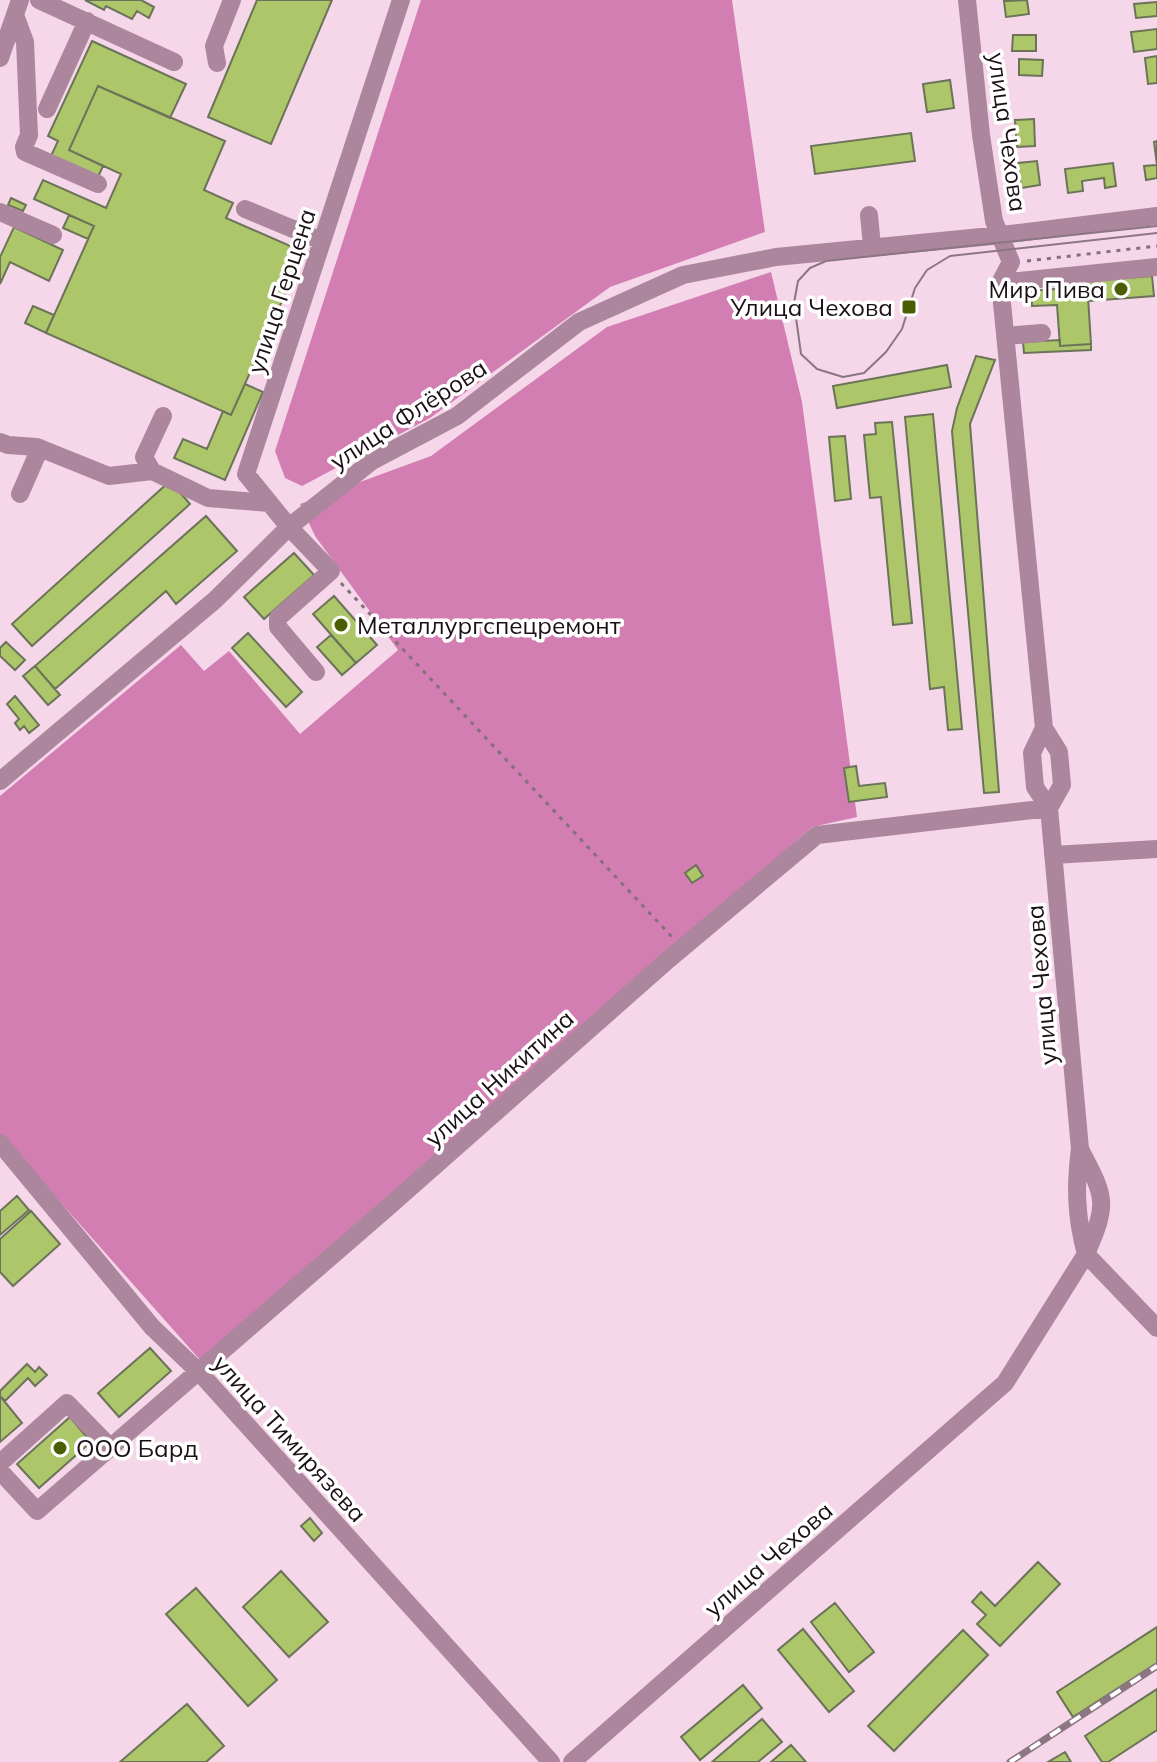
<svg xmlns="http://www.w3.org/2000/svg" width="1157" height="1762" font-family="Mulish,sans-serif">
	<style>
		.forest { fill: #d37eb3 }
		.building { fill: #adc669; stroke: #6b7358; stroke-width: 2 }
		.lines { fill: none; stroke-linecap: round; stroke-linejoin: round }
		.path { stroke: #84707b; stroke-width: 3; stroke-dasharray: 4 6; stroke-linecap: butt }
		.minor { stroke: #ac869c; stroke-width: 18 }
		.tram { stroke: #8b7682; stroke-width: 2 }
		.rail-casing { stroke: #8b7682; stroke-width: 7 }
		.rail { stroke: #fff; stroke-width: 4; stroke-dasharray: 12; stroke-linecap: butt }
		.poi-dot { fill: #4c5e02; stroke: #fff; stroke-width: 3 }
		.labels { text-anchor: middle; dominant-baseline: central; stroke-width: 7; stroke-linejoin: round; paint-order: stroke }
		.street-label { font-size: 24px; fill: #1a1016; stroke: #fff }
		.poi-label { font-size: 24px; fill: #1a1016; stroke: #fff; text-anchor: end }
	</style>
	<rect width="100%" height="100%" fill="#f6d7e9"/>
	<!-- forest -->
	<path class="forest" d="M 421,0 L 732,0 L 765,232 L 610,287 L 430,418 L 302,486 L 285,478 L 275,451 Z
		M 771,272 L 802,402 L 857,817 L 812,827 L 201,1361 L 0,1134 L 0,796 L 181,645 L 204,671 L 229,651 L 300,734 L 398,650 L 315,536 L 300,504 L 431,456 L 607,327 Z"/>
	<!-- building -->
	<path class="building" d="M 85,0 L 141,0 L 154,7 L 149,18 L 137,11 L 132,19 L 106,6 L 104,10 Z
		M 257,0 L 332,0 L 271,144 L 208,117 Z
		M 1027,0 L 1029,14 L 1006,17 L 1004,1 Z
		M 1157,2 L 1157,16 L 1136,18 L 1134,4 Z
		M 1157,29 L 1157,49 L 1134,52 L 1131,32 Z
		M 1013,35 L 1036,35 L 1036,51 L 1012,51 Z
		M 92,41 L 186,84 L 170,118 L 98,86 L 69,150 L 103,166 L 98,177 L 51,156 L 58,141 L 48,136 Z
		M 1157,56 L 1157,83 L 1148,84 L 1145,58 Z
		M 1019,59 L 1043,60 L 1042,76 L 1019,75 Z
		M 950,80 L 954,108 L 927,112 L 923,84 Z
		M 98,86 L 225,141 L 204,190 L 233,203 L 226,218 L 304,252 L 231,415 L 46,333 L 94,226 L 34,199 L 43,180 L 106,208 L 121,174 L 69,150 Z
		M 1034,119 L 1035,146 L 1017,147 L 1015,120 Z
		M 911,133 L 915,161 L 815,174 L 811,146 Z
		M 1157,141 L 1157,178 L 1146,180 L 1144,166 L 1157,165 L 1154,142 Z
		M 1037,161 L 1040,185 L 1021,188 L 1018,163 Z
		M 1113,163 L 1116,186 L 1105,188 L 1104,178 L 1082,181 L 1083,191 L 1068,193 L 1065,169 Z
		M 11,198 L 26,205 L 23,211 L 8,205 Z
		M 69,215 L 94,226 L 88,239 L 63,228 Z
		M 14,227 L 63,250 L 49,281 L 10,262 L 0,284 L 0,257 Z
		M 1152,276 L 1154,296 L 1089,301 L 1087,281 Z
		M 1087,281 L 1091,344 L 1060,346 L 1057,305 L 1032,306 L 1031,291 L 1067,288 L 1066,283 Z
		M 33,306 L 54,315 L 46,333 L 25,323 Z
		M 1060,340 L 1060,346 L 1091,344 L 1091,350 L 1024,353 L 1023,342 Z
		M 976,356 L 995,360 L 970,424 L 999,792 L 984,793 L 952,431 L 957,408 Z
		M 947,365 L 951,387 L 837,408 L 833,386 Z
		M 245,384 L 263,392 L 225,480 L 174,458 L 183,439 L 207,449 L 223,411 L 231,415 Z
		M 933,414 L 962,729 L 948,730 L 944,687 L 930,689 L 905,417 Z
		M 892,422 L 912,623 L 893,625 L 881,497 L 870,498 L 864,435 L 876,434 L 875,423 Z
		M 845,436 L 851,499 L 835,501 L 829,437 Z
		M 170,481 L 190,504 L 32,646 L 12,624 Z
		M 206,516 L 237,551 L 176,604 L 166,591 L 55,689 L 35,666 Z
		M 294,553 L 314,575 L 264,619 L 244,597 Z
		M 334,596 L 377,645 L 356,663 L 313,614 Z
		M 248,633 L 302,692 L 286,707 L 232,648 Z
		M 331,635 L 356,663 L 342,675 L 317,647 Z
		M 6,642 L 25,660 L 15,670 L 0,656 L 0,648 Z
		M 35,666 L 60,695 L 48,705 L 23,676 Z
		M 15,696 L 39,725 L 29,733 L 24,726 L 20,730 L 15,723 L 19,719 L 7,704 Z
		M 856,766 L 859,786 L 885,783 L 887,797 L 849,802 L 844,768 Z
		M 696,865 L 703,876 L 692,883 L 685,873 Z
		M 17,1196 L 29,1210 L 0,1235 L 0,1211 Z
		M 31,1211 L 60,1244 L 13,1286 L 0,1272 L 0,1239 Z
		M 150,1348 L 171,1371 L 119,1417 L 98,1393 Z
		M 27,1364 L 35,1372 L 39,1367 L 47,1375 L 35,1386 L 28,1378 L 5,1401 L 0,1396 L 0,1391 Z
		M 0,1396 L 22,1423 L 0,1442 Z
		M 70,1417 L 91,1442 L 39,1488 L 17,1464 Z
		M 310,1518 L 322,1533 L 314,1541 L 301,1526 Z
		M 1038,1562 L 1060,1584 L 1000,1646 L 977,1624 L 986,1615 L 972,1602 L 981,1592 L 995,1606 Z
		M 281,1571 L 328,1622 L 289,1657 L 243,1607 Z
		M 196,1588 L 277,1680 L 248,1706 L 166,1614 Z
		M 835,1603 L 874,1652 L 849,1672 L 811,1622 Z
		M 1157,1627 L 1157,1663 L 1073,1717 L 1057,1692 Z
		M 803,1629 L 854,1691 L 829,1712 L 778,1650 Z
		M 963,1630 L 988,1655 L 894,1751 L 868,1726 Z
		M 743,1685 L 762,1708 L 700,1760 L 681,1737 Z
		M 1157,1689 L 1157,1730 L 1108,1762 L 1102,1762 L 1085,1736 Z
		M 187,1704 L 224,1746 L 206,1762 L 120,1762 Z
		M 762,1719 L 782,1742 L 758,1762 L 712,1762 Z
		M 791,1745 L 806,1762 L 771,1762 Z
		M 1065,1752 L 1071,1762 L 1048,1762 Z"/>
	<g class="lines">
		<!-- path -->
		<path class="path" d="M 1027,261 L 1157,246
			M 341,583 L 672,937"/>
		<!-- minor -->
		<path class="minor" d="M 39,0 L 174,62
			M 15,15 L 25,42 L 29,135 L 24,147 L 25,152 L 98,184
			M 0,58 L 20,0
			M 217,63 L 214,46 L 232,0
			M 47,109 L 87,21
			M 245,209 L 322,241
			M 0,212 L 53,235
			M 869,215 L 872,246
			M 1000,283 L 1157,267
			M 1005,336 L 1042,333
			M 0,442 L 8,445 L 37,447 L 109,476 L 152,471 L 208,498 L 269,503
			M 152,471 L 144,457 L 163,416
			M 20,494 L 40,448
			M 316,672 L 278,627 L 278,618 L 331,571 L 289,527 L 246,474 L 401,0
			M 0,781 L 215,600 L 289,527 L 372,461 L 457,416 L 579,322 L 683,275 L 776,257 L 1002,235 L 1157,216
			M 1053,855 L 1157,849
			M 0,1143 L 152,1327 L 199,1372 L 551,1762
			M 1080,1149 C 1105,1197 1109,1202 1086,1254 L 1157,1328
			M 0,1463 L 67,1403 L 111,1448
			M 0,1471 L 37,1511 L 386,1209 L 669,959 L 817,835 L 1049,808 L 1062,785 L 1059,752 L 1044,728
			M 572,1762 L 1005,1383 L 1086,1254 C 1076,1218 1075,1186 1080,1149 L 1049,808 L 1035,787 L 1032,753 L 1044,728 L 1000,283 L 1011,262 L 994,221 L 981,135 L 967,0"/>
		<!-- tram -->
		<path class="tram" d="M 1157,226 L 826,261 L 810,268 L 798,281 L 794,303 L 801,354 L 817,369 L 843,377 L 864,373 L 886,352 L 902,329 L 915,288 L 927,270 L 950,256 L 1157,233"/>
		<!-- rail casing -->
		<g class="rail-casing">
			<path id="rail" d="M 1010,1762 L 1157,1666"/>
		</g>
		<!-- rail -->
		<use href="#rail" class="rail"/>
	</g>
	<!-- markers -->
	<g class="poi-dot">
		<circle cx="1121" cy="289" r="8"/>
		<rect x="901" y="299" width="16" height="16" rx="4"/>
		<circle cx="341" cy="625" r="8"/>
		<circle cx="60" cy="1448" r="8"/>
	</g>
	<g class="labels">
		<!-- street labels -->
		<g class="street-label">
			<text transform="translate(1008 132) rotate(82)">улица Чехова</text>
			<text transform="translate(281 291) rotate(-72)">улица Герцена</text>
			<text transform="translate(408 414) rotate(-33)">улица Флёрова</text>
			<text transform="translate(1041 985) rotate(-95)">улица Чехова</text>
			<text transform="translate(499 1078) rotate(-42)">улица Никитина</text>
			<text transform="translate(290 1438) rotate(48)">улица Тимирязева</text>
			<text transform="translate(768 1559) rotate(-41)">улица Чехова</text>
		</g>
		<!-- poi labels -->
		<g class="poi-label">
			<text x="1105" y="289">Мир Пива</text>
			<text x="893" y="307">Улица Чехова</text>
			<text x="357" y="625" text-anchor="start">Металлургспецремонт</text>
			<text x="76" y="1448" text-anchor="start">ООО Бард</text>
		</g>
	</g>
</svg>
